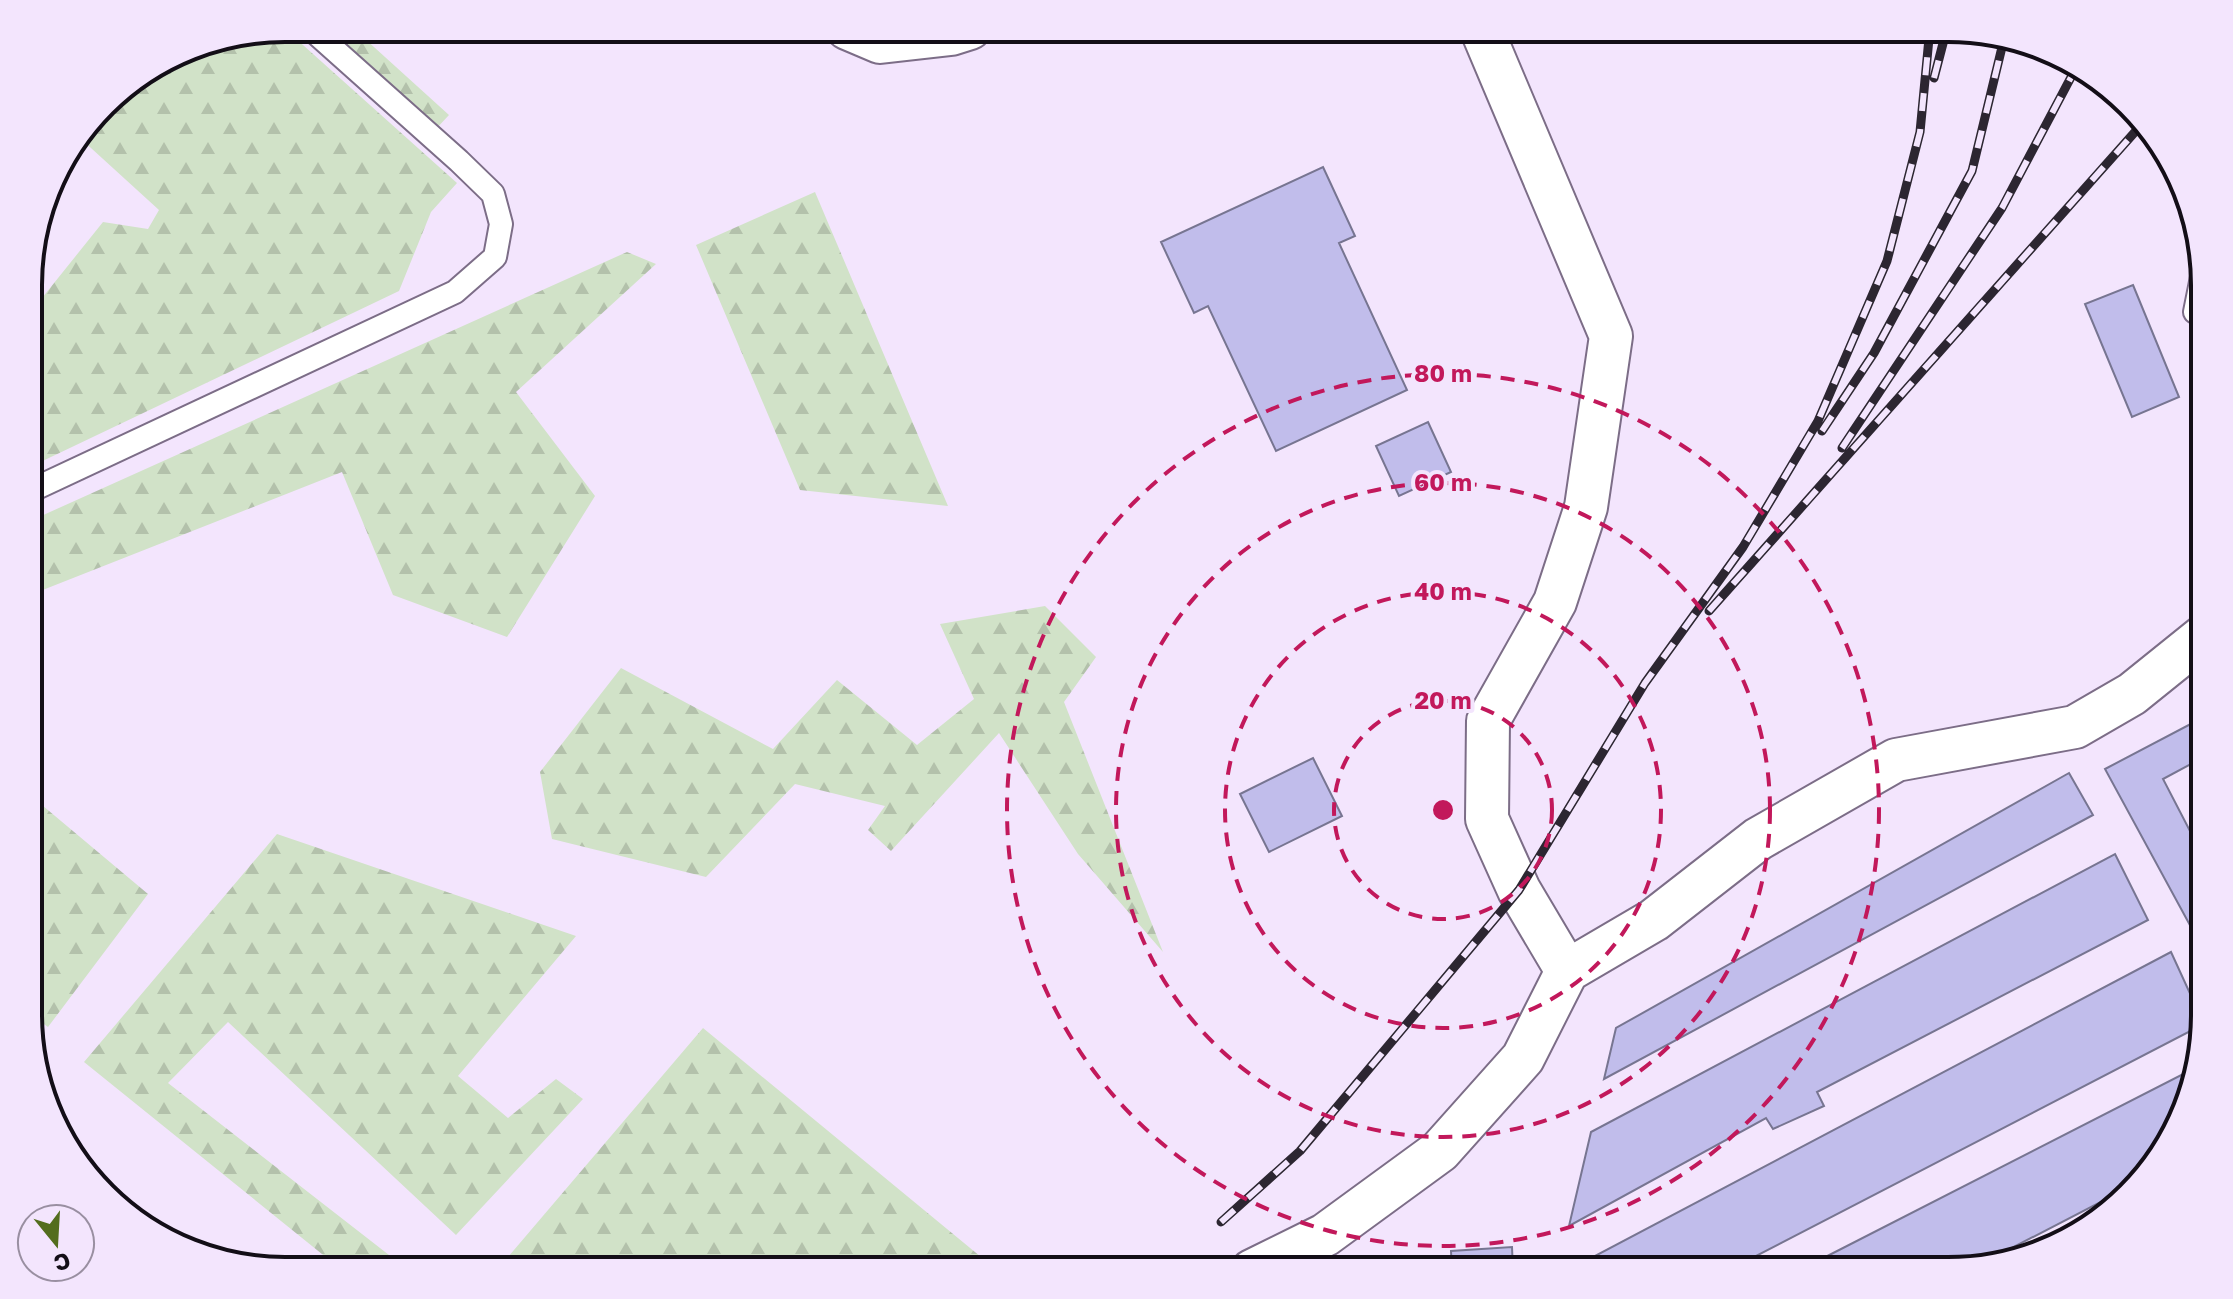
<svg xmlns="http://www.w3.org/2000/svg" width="2233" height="1299" font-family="'Golos Text',sans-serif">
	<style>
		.forest { fill: url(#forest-firs) }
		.building { fill: #c1bdeb; stroke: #777591; stroke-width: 2 }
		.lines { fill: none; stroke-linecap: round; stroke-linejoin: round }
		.service-casing { stroke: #7c6d87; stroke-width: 26 }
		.minor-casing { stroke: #7c6d87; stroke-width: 46 }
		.service { stroke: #fff; stroke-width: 22 }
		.minor { stroke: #fff; stroke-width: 42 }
		.rail-casing { stroke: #2c2631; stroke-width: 9 }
		.rail { stroke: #f3e5fd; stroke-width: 6; stroke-dasharray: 18; stroke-linecap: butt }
		.ring { fill: none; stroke: #c2185b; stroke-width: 4; stroke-dasharray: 14 10 }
		.rim { fill: none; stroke: #130e17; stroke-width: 4 }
		.centre { fill: #c2185b; stroke: #f3e5fd; stroke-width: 4 }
		.ring-label { font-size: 24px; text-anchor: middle; font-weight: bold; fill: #c2185b; stroke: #f3e5fd; stroke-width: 8; stroke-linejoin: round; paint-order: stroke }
	</style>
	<defs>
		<pattern id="forest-firs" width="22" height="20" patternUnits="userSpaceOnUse" patternTransform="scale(2)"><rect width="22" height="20" fill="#d1e2c8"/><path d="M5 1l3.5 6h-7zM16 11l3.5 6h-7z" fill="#b3c1ab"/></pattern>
	</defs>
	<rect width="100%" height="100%" fill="#f3e5fd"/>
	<!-- forest -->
	<path class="forest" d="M 284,28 L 457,183 L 431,212 L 399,291 L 30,467 L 30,313 L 103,222 L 148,229 L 159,210 L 80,138 L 115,92 L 187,47 Z
		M 323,28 L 353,28 L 449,115 L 435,130 Z
		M 815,192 L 948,506 L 800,490 L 696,245 Z
		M 627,252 L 656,264 L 516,392 L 595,496 L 507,637 L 393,595 L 342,472 L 30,595 L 30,521 Z
		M 1045,606 L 1096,657 L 1064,702 L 1163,952 L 1078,854 L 999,733 L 891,851 L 868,830 L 885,806 L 795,784 L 706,877 L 552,839 L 540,772 L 621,668 L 773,749 L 837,680 L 917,745 L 974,699 L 940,624 Z
		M 30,795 L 148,894 L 48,1027 L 30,1014 Z
		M 277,834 L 576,936 L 458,1076 L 508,1118 L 556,1079 L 583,1099 L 456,1235 L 228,1022 L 168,1083 L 389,1255 L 376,1271 L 343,1271 L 84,1062 Z
		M 703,1028 L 998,1271 L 496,1271 Z"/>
	<!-- building -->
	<path class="building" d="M 1323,167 L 1355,236 L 1339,243 L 1407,390 L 1276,451 L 1208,306 L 1194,313 L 1161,242 Z
		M 2133,285 L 2179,397 L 2132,417 L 2085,304 Z
		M 1428,422 L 1451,472 L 1399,496 L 1376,446 Z
		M 2204,717 L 2204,757 L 2163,779 L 2204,858 L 2204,951 L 2105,769 Z
		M 1313,758 L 1342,816 L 1269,852 L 1240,794 Z
		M 2069,773 L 2093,815 L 1604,1079 L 1616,1028 Z
		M 2115,854 L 2148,920 L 1817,1092 L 1824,1106 L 1773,1129 L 1766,1118 L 1569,1226 L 1591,1132 Z
		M 2171,952 L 2204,1024 L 1727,1271 L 1575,1271 L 1574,1267 Z
		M 2193,1069 L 2170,1143 L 2122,1191 L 1973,1268 L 1964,1270 L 1798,1271 Z
		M 1512,1247 L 1513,1271 L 1452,1271 L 1451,1251 Z"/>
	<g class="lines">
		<!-- service casing -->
		<g class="service-casing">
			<path id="service" d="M 2195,312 L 2204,267
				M 30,491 L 455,292 L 495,257 L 501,224 L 493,194 L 459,161 L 310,28"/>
		</g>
		<!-- minor casing -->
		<g class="minor-casing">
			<path id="minor" d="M 847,28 L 880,42 L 951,34 L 970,28
				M 1481,28 L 1611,336 L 1586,507 L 1555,602 L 1488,721 L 1487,819 L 1519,890 L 1567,971
				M 1252,1271 L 1325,1235 L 1440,1151 L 1523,1058 L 1567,971 L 1654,920 L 1758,839 L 1896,760 L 2075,727 L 2132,694 L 2204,636"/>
		</g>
		<!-- service -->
		<use href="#service" class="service"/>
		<!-- minor -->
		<use href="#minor" class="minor"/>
		<!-- rail casing -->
		<g class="rail-casing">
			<path id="rail" d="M 1934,78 L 1947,28
				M 1822,431 L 1874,353 L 1972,171 L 2003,43
				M 1842,448 L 2002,208 L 2078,64
				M 1709,611 L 2142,124
				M 1221,1222 L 1300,1151 L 1519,890 L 1645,683 L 1743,547 L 1818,421 L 1887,261 L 1920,132 L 1930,28"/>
		</g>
		<!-- rail -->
		<use href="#rail" class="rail"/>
	</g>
	<!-- distance rings -->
	<g class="ring">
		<circle cx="1443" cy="810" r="109"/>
		<circle cx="1443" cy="810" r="218"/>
		<circle cx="1443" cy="810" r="327"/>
		<circle cx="1443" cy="810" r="436"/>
	</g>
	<!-- crop -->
	<path d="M0 0H2233V1299H0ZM285 42H1948A243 243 0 0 1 2191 285V1014A243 243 0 0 1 1948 1257H285A243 243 0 0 1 42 1014V285A243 243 0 0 1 285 42Z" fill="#f3e5fd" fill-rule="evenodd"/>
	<path class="rim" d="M285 42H1948A243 243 0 0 1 2191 285V1014A243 243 0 0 1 1948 1257H285A243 243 0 0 1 42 1014V285A243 243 0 0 1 285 42Z"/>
	<circle cx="1443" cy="810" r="12" class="centre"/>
	<g class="ring-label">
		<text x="1443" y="382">80 m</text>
		<text x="1443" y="491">60 m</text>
		<text x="1443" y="600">40 m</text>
		<text x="1443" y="709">20 m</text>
	</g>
	<!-- north arrow -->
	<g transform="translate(56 1243) rotate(162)"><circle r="38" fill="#f3e5fd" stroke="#998fa1" stroke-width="2"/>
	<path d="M0-6L14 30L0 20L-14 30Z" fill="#536d1e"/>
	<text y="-12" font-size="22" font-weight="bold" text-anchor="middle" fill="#130e17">С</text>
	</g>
</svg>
